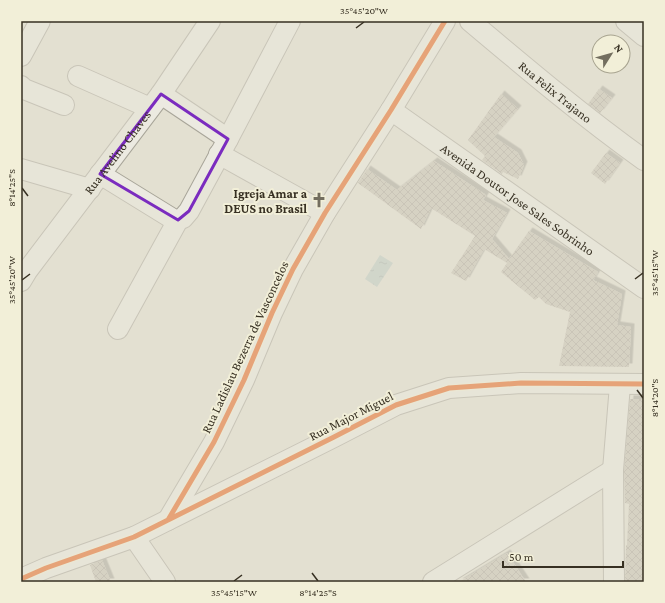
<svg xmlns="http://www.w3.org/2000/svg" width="665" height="603" font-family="'Crimson Pro',serif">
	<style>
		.water { fill: url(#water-ripples) }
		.building { fill: url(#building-cross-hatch); filter: url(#shadow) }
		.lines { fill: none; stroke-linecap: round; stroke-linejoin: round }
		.minor-casing { stroke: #a8a599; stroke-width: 22 }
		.minor { stroke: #eceae1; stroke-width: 20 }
		.cycleway-casing { stroke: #f2efd8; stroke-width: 8 }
		.cycleway { stroke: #e8590c; stroke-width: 5 }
		.marked { fill: none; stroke: #7b2cbf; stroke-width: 3; stroke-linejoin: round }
		.ticks { fill: none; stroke: #373022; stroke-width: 1.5 }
		.labels { text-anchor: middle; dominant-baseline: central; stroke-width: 4; stroke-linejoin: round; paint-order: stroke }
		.street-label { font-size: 13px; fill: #373022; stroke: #f2efd8 }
		.poi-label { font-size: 13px; font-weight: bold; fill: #373022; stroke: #f2efd8; text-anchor: end }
		.neatline { fill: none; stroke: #373022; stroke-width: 1.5 }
		.ticks-label { font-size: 10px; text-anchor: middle; fill: #373022 }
	</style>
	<defs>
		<pattern id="water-ripples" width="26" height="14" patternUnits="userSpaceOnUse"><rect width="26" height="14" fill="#bbc9c2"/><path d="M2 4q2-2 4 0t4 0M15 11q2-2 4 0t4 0" fill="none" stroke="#a1ada6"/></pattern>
		<pattern id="building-cross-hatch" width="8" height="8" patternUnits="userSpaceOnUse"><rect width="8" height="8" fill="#c6c0b2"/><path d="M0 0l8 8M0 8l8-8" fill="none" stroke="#aba599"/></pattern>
		<filter id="shadow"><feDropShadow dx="3.5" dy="-3.5" stdDeviation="0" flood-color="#0004"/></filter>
	</defs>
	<rect width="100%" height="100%" fill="#e3e0d1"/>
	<!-- water -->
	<path class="water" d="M 380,255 L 393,263 L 377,287 L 365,279 Z"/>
	<!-- building -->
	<path class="building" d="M 599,89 L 612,98 L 600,113 L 588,104 Z
		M 501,94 L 518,109 L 494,137 L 518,153 L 524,165 L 518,179 L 503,172 L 502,174 L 482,160 L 485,156 L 468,140 Z
		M 606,153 L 620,163 L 605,184 L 591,173 Z
		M 434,161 L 486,195 L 483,200 L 507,213 L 492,239 L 509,259 L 529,231 L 598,272 L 593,280 L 622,294 L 617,325 L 631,327 L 629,367 L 559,366 L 570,312 L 546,304 L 539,297 L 535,300 L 501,272 L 507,263 L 484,249 L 466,281 L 451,273 L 475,236 L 431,208 L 421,229 L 358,183 L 367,169 L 397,190 Z
		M 630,399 L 644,399 L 644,582 L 625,582 L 626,545 L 627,545 L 629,504 L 625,503 L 624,470 Z
		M 507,553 L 526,582 L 459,582 Z
		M 102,560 L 111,582 L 96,582 L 90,565 Z"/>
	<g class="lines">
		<!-- minor casing -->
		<g class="minor-casing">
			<g id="minor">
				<path id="s1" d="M 470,21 C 527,69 584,117 644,160"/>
				<path d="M 626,21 L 644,36"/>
				<path d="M 21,56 L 40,21"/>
				<path d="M 78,76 L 150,108"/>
				<path d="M 21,86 L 24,89 L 64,105"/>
				<path d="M 161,94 L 228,139"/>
				<path id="s2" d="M 391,110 L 644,288"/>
				<path d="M 219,154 L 325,213"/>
				<path d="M 21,169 L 90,189"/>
				<path d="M 100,174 L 173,219 L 178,220"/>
				<path id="s3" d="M 21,281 L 27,271 L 161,94 L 210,21"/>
				<path d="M 118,329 L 178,220 L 183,218 L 189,211 L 228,139 L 290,21"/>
				<path d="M 168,520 L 214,442 L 244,380 L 272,313 L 293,269 L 325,213 L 391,110 L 445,21"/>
				<path d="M 134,537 L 165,582"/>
				<path d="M 21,579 L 46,568 L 134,537 L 334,437 L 396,405 L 449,388 L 521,383 L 644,384"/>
				<path d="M 433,582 L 613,470"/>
				<path d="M 614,582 L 613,470 L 620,385"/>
			</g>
		</g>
		<!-- minor -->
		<use href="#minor" class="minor"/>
		<!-- cycleway casing -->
		<g class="cycleway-casing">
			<path id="cycleway" d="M 168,520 L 214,442 L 244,380 L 272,313 L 293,269 L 325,213 L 391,110 L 445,21
				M 21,579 L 46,568 L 134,537 L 334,437 L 396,405 L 449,388 L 521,383 L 644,384"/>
		</g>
		<!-- cycleway -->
		<use href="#cycleway" class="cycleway"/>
	</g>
	<!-- marked area -->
	<path d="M0 0H665V603H0ZM 161,94 L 228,139 L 189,211 L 178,220 L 100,174 Z" fill="#e3e0d1" fill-opacity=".55" fill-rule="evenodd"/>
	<path class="marked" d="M 161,94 L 228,139 L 189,211 L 178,220 L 100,174 Z"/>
	<!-- ticks -->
	<path class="ticks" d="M 356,28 L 364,22M 22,188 L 28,196M 635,279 L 643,273M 22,280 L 30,274M 637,390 L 643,398M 312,573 L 318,581M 234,581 L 242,575"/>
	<!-- icons -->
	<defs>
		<g id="church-bare" transform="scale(1.2)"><path d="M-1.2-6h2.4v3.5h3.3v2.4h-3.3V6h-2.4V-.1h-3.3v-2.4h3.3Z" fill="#736e5f" stroke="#f2efd8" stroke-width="2.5" paint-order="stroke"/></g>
	</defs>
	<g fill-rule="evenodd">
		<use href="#church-bare" x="319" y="200"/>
	</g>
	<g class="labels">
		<!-- street labels -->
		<g class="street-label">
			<text stroke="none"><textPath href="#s1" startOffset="111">Rua Felix Trajano</textPath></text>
			<text stroke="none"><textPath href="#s3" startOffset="161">Rua Avelino Chaves</textPath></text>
			<text stroke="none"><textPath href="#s2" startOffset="155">Avenida Doutor Jose Sales Sobrinho</textPath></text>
			<text transform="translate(245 347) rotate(-65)">Rua Ladislau Bezerra de Vasconcelos</text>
			<text transform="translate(351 416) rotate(-27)">Rua Major Miguel</text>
		</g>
		<!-- poi labels -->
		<g class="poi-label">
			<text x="307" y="193">Igreja Amar a<tspan x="307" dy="15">DEUS no Brasil</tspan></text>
		</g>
	</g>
	<!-- border -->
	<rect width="665" height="603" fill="none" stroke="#f2efd8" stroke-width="44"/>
	<!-- north arrow -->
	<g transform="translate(611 54) rotate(53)"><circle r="19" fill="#f2efd8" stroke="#a7a38f"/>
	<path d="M0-3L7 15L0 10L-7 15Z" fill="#736e5f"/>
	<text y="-6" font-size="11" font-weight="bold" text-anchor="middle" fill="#373022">N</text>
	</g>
	<!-- scale -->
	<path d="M503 561v6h120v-6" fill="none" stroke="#373022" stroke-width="2"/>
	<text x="509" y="561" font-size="12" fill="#373022" stroke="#f2efd8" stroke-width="3" paint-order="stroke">50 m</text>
	<rect x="22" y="22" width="621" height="559" class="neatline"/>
	<g class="ticks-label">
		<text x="364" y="14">35°45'20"W</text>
		<text transform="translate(11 188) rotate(-90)" y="4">8°14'25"S</text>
		<text transform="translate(654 273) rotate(-90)" y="4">35°45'15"W</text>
		<text transform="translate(11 280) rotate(-90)" y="4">35°45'20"W</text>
		<text transform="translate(654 398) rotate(-90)" y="4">8°14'20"S</text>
		<text x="234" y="596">35°45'15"W</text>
		<text x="318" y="596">8°14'25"S</text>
	</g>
</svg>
